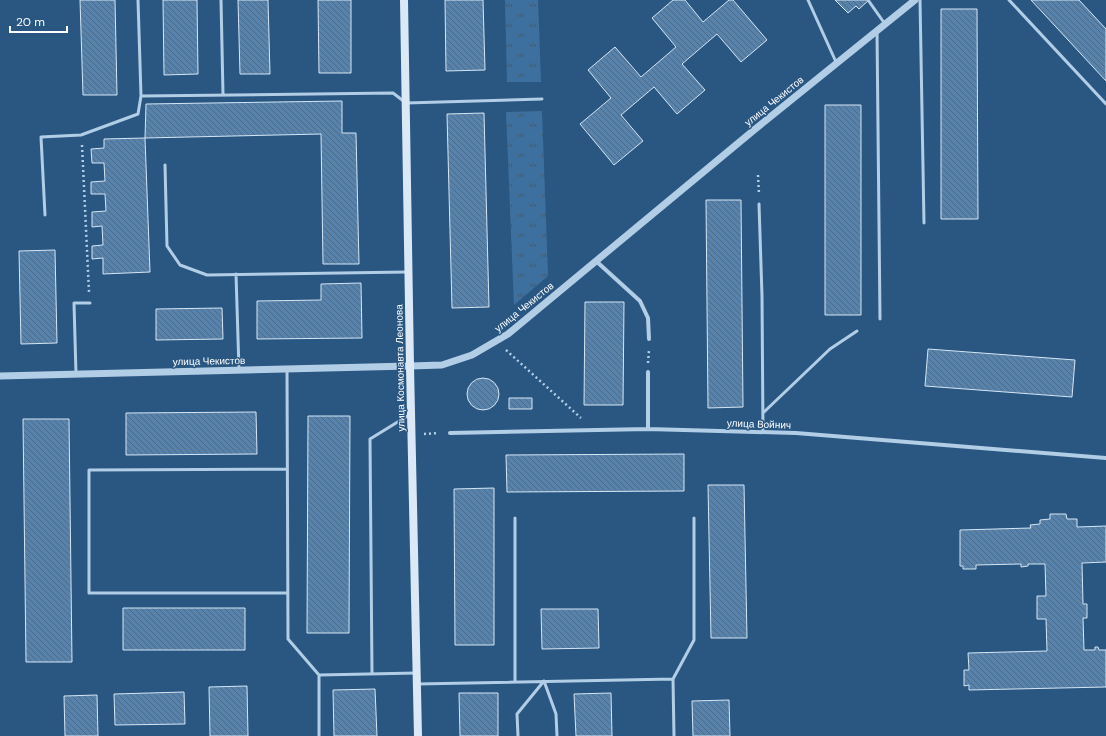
<svg xmlns="http://www.w3.org/2000/svg" width="1106" height="736" font-family="'DM Sans',sans-serif">
	<style>
		.grass { fill: url(#grass-tufts) }
		.building { fill: url(#building-back-hatch); stroke: #d5e6f5 }
		.lines { fill: none; stroke-linecap: round; stroke-linejoin: round }
		.path { stroke: #b2cde6; stroke-width: 2.5; stroke-dasharray: 2 3; stroke-linecap: butt }
		.service { stroke: #b2cde6; stroke-width: 3 }
		.minor { stroke: #b2cde6; stroke-width: 4 }
		.tertiary { stroke: #b2cde6; stroke-width: 7 }
		.secondary { stroke: #dbe9f6; stroke-width: 8 }
		.labels { text-anchor: middle; dominant-baseline: central; stroke-width: 3; stroke-linejoin: round; paint-order: stroke }
		.street-label { font-size: 10px; fill: #fff; stroke: #295782 }
	</style>
	<defs>
		<pattern id="grass-tufts" width="24" height="20" patternUnits="userSpaceOnUse"><rect width="24" height="20" fill="#3e709f"/><path d="M3 7l-1-3M5 7V3M7 7l1-3M15 17l-1-3M17 17v-4M19 17l1-3" fill="none" stroke="#465a6d"/></pattern>
		<pattern id="building-back-hatch" width="6" height="6" patternUnits="userSpaceOnUse"><rect width="6" height="6" fill="#5682ac"/><path d="M-1 5l2 2M0 0l6 6M5-1l2 2" fill="none" stroke="#526a81"/></pattern>
	</defs>
	<rect width="100%" height="100%" fill="#295782"/>
	<!-- grass -->
	<path class="grass" d="M 505,0 L 538,0 L 541,82 L 507,82 Z
		M 542,111 L 548,276 L 514,305 L 506,112 Z"/>
	<!-- building -->
	<path class="building" d="M 80,0 L 115,0 L 117,95 L 83,95 Z
		M 163,0 L 197,0 L 198,74 L 164,75 Z
		M 238,0 L 268,0 L 270,74 L 240,74 Z
		M 318,0 L 351,0 L 351,73 L 319,73 Z
		M 445,0 L 483,0 L 485,70 L 446,71 Z
		M 673,0 L 685,0 L 703,22 L 729,0 L 733,0 L 767,40 L 741,62 L 717,34 L 682,64 L 705,90 L 677,114 L 654,87 L 621,115 L 643,141 L 614,165 L 580,124 L 611,98 L 588,70 L 615,47 L 641,77 L 676,47 L 652,18 Z
		M 835,0 L 869,0 L 859,9 L 856,6 L 848,13 Z
		M 1031,0 L 1079,0 L 1106,29 L 1106,81 Z
		M 941,9 L 977,9 L 978,219 L 941,219 Z
		M 342,101 L 342,133 L 356,133 L 359,264 L 323,264 L 321,134 L 145,138 L 146,104 Z
		M 825,105 L 861,105 L 861,315 L 825,315 Z
		M 484,113 L 489,307 L 452,308 L 447,114 Z
		M 145,138 L 150,272 L 103,274 L 103,258 L 92,259 L 92,246 L 103,245 L 102,226 L 92,227 L 92,212 L 106,211 L 105,194 L 91,194 L 91,182 L 105,181 L 104,163 L 92,163 L 91,149 L 104,148 L 104,139 Z
		M 706,200 L 741,200 L 743,407 L 708,408 Z
		M 55,250 L 57,343 L 21,344 L 19,251 Z
		M 361,283 L 362,338 L 257,339 L 257,301 L 321,300 L 321,284 Z
		M 585,302 L 624,302 L 623,405 L 584,405 Z
		M 222,308 L 223,339 L 156,340 L 156,309 Z
		M 928,349 L 1075,360 L 1072,397 L 925,386 Z
		M467 394a16 16 0 1 1 32 0a16 16 0 1 1-32 0Z
		M 509,398 L 532,398 L 532,409 L 509,409 Z
		M 256,412 L 257,454 L 126,455 L 126,413 Z
		M 308,416 L 350,416 L 349,633 L 307,633 Z
		M 23,419 L 69,419 L 72,662 L 26,662 Z
		M 684,454 L 684,491 L 507,492 L 506,455 Z
		M 708,485 L 744,485 L 747,638 L 711,638 Z
		M 494,488 L 494,645 L 455,645 L 454,489 Z
		M 1050,514 L 1066,514 L 1067,519 L 1077,519 L 1077,527 L 1106,526 L 1106,562 L 1082,563 L 1083,604 L 1087,604 L 1087,618 L 1083,618 L 1084,650 L 1095,650 L 1095,647 L 1098,647 L 1099,650 L 1106,650 L 1106,687 L 969,690 L 969,685 L 964,686 L 964,670 L 969,670 L 968,653 L 1047,651 L 1046,619 L 1037,619 L 1037,596 L 1046,596 L 1045,564 L 1028,564 L 1028,566 L 1021,567 L 1021,564 L 976,565 L 976,569 L 963,569 L 963,566 L 960,566 L 960,530 L 1031,528 L 1030,525 L 1040,524 L 1040,520 L 1050,519 Z
		M 123,608 L 245,608 L 245,650 L 123,650 Z
		M 541,609 L 598,609 L 599,648 L 542,649 Z
		M 247,686 L 248,736 L 210,736 L 209,687 Z
		M 375,689 L 377,736 L 334,736 L 333,690 Z
		M 184,692 L 185,724 L 115,725 L 114,694 Z
		M 459,693 L 498,693 L 498,736 L 460,736 Z
		M 611,693 L 612,736 L 576,736 L 574,694 Z
		M 97,695 L 98,736 L 65,736 L 64,696 Z
		M 729,700 L 730,736 L 693,736 L 692,701 Z"/>
	<g class="lines">
		<!-- path -->
		<path class="path" d="M 82,145 L 89,292
			M 758,175 L 759,194
			M 506,350 L 581,418
			M 648,363 L 649,350
			M 424,434 L 439,433"/>
		<!-- service -->
		<path class="service" d="M 138,0 L 141,96
			M 221,0 L 223,94
			M 808,0 L 836,62
			M 868,0 L 885,24
			M 920,0 L 924,223
			M 1009,0 L 1106,104
			M 877,31 L 880,319
			M 165,165 L 167,246 L 180,265 L 207,275 L 408,272
			M 759,204 L 762,296 L 763,432
			M 45,215 L 41,137 L 81,135 L 138,114 L 141,96 L 393,93 L 406,103 L 542,99
			M 236,274 L 239,370
			M 287,370 L 288,639 L 319,675
			M 76,374 L 74,303 L 90,303
			M 764,412 L 830,349 L 857,331
			M 287,469 L 89,470 L 89,593 L 288,593
			M 515,518 L 515,682
			M 372,674 L 370,439 L 409,415
			M 544,681 L 556,714 L 557,736
			M 417,684 L 673,679
			M 319,736 L 319,675 L 417,673
			M 518,736 L 517,714 L 544,681
			M 674,736 L 673,679 L 694,640 L 694,518"/>
		<!-- minor -->
		<path class="minor" d="M 596,261 L 640,301 L 648,318 L 649,339
			M 648,429 L 648,372
			M 450,433 L 648,429 L 796,433 L 1106,458"/>
		<!-- tertiary -->
		<path class="tertiary" d="M 0,376 L 410,366 L 442,365 L 472,355 L 508,334 L 754,130 L 915,0"/>
		<!-- secondary -->
		<path class="secondary" d="M 404,0 L 410,366 L 418,736"/>
	</g>
	<g class="labels">
		<!-- street labels -->
		<g class="street-label">
			<text transform="translate(774 101) rotate(-39)">улица Чекистов</text>
			<text transform="translate(524 307) rotate(-39)">улица Чекистов</text>
			<text transform="translate(209 361) rotate(-1)">улица Чекистов</text>
			<text transform="translate(400 368) rotate(-91)">улица Космонавта Леонова</text>
			<text transform="translate(759 424) rotate(2)">улица Войнич</text>
		</g>
	</g>
	<!-- scale -->
	<path d="M10 26v6h57v-6" fill="none" stroke="#ffffff" stroke-width="2"/>
	<text x="16" y="26" font-size="12" fill="#ffffff" stroke="#295782" stroke-width="3" paint-order="stroke">20 m</text>
</svg>
